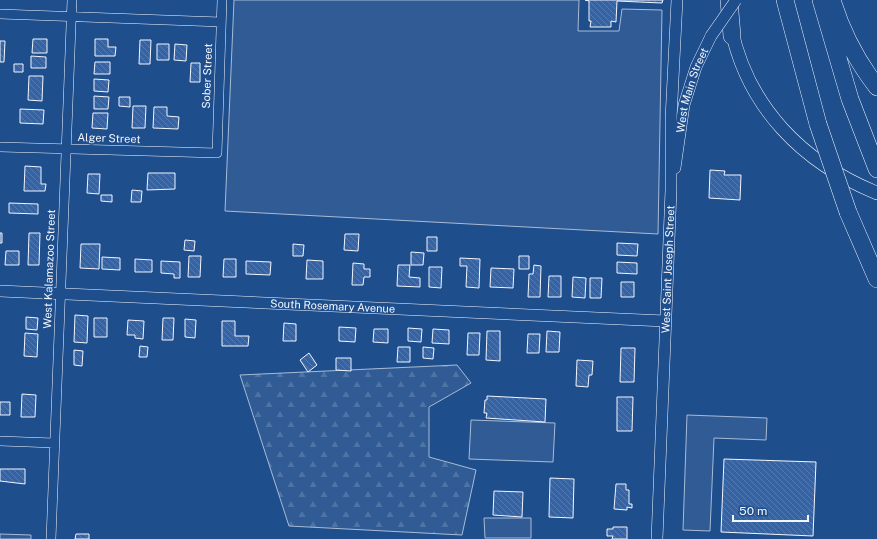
<svg xmlns="http://www.w3.org/2000/svg" width="877" height="539" font-family="'Public Sans',sans-serif">
	<style>
		.forest { fill: url(#forest-firs); stroke: #a8bbd7 }
		.built { fill: #305b95; stroke: #a8bbd7 }
		.building { fill: url(#building-back-hatch); stroke: #f2f6ff }
		.lines { fill: none; stroke-linecap: round; stroke-linejoin: round }
		.minor-casing { stroke: #f2f6ff; stroke-width: 10 }
		.tertiary-casing { stroke: #f2f6ff; stroke-width: 12 }
		.secondary-casing { stroke: #f2f6ff; stroke-width: 14 }
		.motorway-casing { stroke: #f2f6ff; stroke-width: 18 }
		.minor { stroke: #1f4e8c; stroke-width: 9 }
		.tertiary { stroke: #1f4e8c; stroke-width: 11 }
		.secondary { stroke: #1f4e8c; stroke-width: 13 }
		.motorway { stroke: #1f4e8c; stroke-width: 17 }
		.tertiary-bridge-casing { stroke: #f2f6ff; stroke-width: 12; stroke-linecap: butt }
		.motorway-bridge-casing { stroke: #f2f6ff; stroke-width: 18; stroke-linecap: butt }
		.tertiary-bridge { stroke: #1f4e8c; stroke-width: 11 }
		.motorway-bridge { stroke: #1f4e8c; stroke-width: 17 }
		.labels { text-anchor: middle; dominant-baseline: central; stroke-width: 3; stroke-linejoin: round; paint-order: stroke }
		.street-label { font-size: 11px; fill: #f2f6ff; stroke: #1f4e8c }
	</style>
	<defs>
		<pattern id="forest-firs" width="22" height="20" patternUnits="userSpaceOnUse"><rect width="22" height="20" fill="#305b95"/><path d="M5 1l3.5 6h-7zM16 11l3.5 6h-7z" fill="#4e73a5"/></pattern>
		<pattern id="building-back-hatch" width="6" height="6" patternUnits="userSpaceOnUse"><rect width="6" height="6" fill="#3563a3"/><path d="M-1 5l2 2M0 0l6 6M5-1l2 2" fill="none" stroke="#537ab1"/></pattern>
	</defs>
	<rect width="100%" height="100%" fill="#1f4e8c"/>
	<!-- forest -->
	<path class="forest" d="M 457,365 L 471,383 L 429,407 L 429,457 L 476,470 L 462,535 L 289,526 L 240,375 Z"/>
	<!-- built -->
	<path class="built" d="M 234,0 L 579,0 L 578,31 L 619,31 L 622,9 L 662,10 L 658,234 L 225,211 Z
		M 687,415 L 767,418 L 766,440 L 714,438 L 710,531 L 683,530 Z
		M 471,420 L 555,423 L 553,462 L 469,459 Z
		M 484,518 L 531,518 L 531,538 L 485,538 Z
		M 0,534 L 31,535 L 31,539 L 0,539 Z"/>
	<!-- building -->
	<path class="building" d="M 585,0 L 663,0 L 662,3 L 617,1 L 616,22 L 611,21 L 611,27 L 590,27 L 591,21 L 589,21 L 589,1 Z
		M 33,39 L 47,39 L 47,53 L 32,53 Z
		M 95,39 L 108,39 L 108,47 L 116,47 L 115,56 L 95,56 Z
		M 140,40 L 151,40 L 150,64 L 139,64 Z
		M 0,41 L 5,41 L 4,62 L 0,62 Z
		M 157,44 L 169,44 L 169,60 L 157,60 Z
		M 175,44 L 187,45 L 186,61 L 174,60 Z
		M 31,56 L 46,57 L 46,68 L 31,68 Z
		M 95,62 L 110,62 L 110,74 L 94,74 Z
		M 191,63 L 200,63 L 200,82 L 190,82 Z
		M 14,64 L 23,64 L 23,72 L 14,72 Z
		M 29,76 L 43,76 L 42,101 L 28,100 Z
		M 94,79 L 109,80 L 108,92 L 94,91 Z
		M 94,96 L 109,97 L 108,109 L 94,109 Z
		M 119,97 L 130,97 L 130,107 L 119,106 Z
		M 133,106 L 146,106 L 145,128 L 132,128 Z
		M 154,107 L 167,107 L 167,116 L 179,117 L 178,129 L 153,128 Z
		M 20,109 L 44,110 L 43,124 L 20,123 Z
		M 93,113 L 108,113 L 107,129 L 92,128 Z
		M 25,166 L 41,167 L 41,184 L 46,184 L 45,191 L 24,191 Z
		M 710,170 L 725,171 L 724,175 L 741,175 L 740,200 L 709,198 Z
		M 148,173 L 175,173 L 175,189 L 147,190 Z
		M 88,174 L 100,174 L 99,194 L 87,193 Z
		M 132,190 L 142,191 L 141,202 L 131,202 Z
		M 101,195 L 112,195 L 112,202 L 101,201 Z
		M 9,203 L 38,204 L 38,214 L 9,213 Z
		M 0,233 L 2,233 L 2,243 L 0,243 Z
		M 29,233 L 40,233 L 39,265 L 28,265 Z
		M 345,234 L 359,234 L 358,251 L 344,250 Z
		M 427,237 L 437,237 L 437,251 L 427,251 Z
		M 185,240 L 195,241 L 194,251 L 184,250 Z
		M 617,243 L 638,244 L 637,256 L 617,255 Z
		M 81,244 L 100,244 L 99,269 L 80,268 Z
		M 293,244 L 304,245 L 303,256 L 293,256 Z
		M 6,251 L 19,251 L 19,265 L 5,265 Z
		M 411,252 L 424,253 L 423,265 L 411,265 Z
		M 189,256 L 201,256 L 200,277 L 188,277 Z
		M 519,256 L 529,256 L 529,269 L 519,269 Z
		M 102,257 L 120,258 L 120,270 L 102,269 Z
		M 460,258 L 480,259 L 479,288 L 466,287 L 467,266 L 460,266 Z
		M 135,259 L 152,260 L 152,272 L 135,272 Z
		M 224,259 L 236,259 L 236,277 L 223,277 Z
		M 307,260 L 323,261 L 323,279 L 306,279 Z
		M 161,261 L 180,262 L 180,278 L 174,278 L 174,274 L 161,273 Z
		M 246,261 L 271,262 L 270,275 L 246,274 Z
		M 617,262 L 637,263 L 637,274 L 617,273 Z
		M 353,263 L 364,264 L 364,269 L 370,269 L 370,277 L 364,277 L 363,285 L 352,285 Z
		M 398,265 L 410,265 L 409,277 L 420,278 L 420,287 L 397,286 Z
		M 534,265 L 541,266 L 540,297 L 528,297 L 529,274 L 533,274 Z
		M 429,267 L 442,267 L 441,288 L 429,287 Z
		M 491,268 L 514,269 L 513,288 L 490,287 Z
		M 549,276 L 561,276 L 561,297 L 548,297 Z
		M 573,277 L 586,278 L 585,298 L 572,297 Z
		M 590,278 L 602,278 L 601,298 L 590,298 Z
		M 621,282 L 634,282 L 634,297 L 621,297 Z
		M 75,315 L 88,316 L 87,343 L 74,342 Z
		M 26,317 L 38,318 L 37,330 L 26,329 Z
		M 94,318 L 107,318 L 107,337 L 94,337 Z
		M 163,318 L 174,318 L 173,340 L 162,340 Z
		M 185,319 L 196,320 L 195,338 L 185,337 Z
		M 128,320 L 144,321 L 143,339 L 135,338 L 135,335 L 127,335 Z
		M 222,321 L 235,321 L 235,336 L 249,336 L 248,346 L 222,346 Z
		M 284,323 L 296,324 L 296,341 L 283,341 Z
		M 339,327 L 356,328 L 355,342 L 339,341 Z
		M 408,328 L 422,329 L 421,342 L 408,341 Z
		M 374,329 L 388,329 L 388,343 L 373,342 Z
		M 433,329 L 449,330 L 449,344 L 432,343 Z
		M 487,331 L 500,331 L 500,361 L 486,360 Z
		M 547,331 L 560,332 L 559,352 L 546,352 Z
		M 25,333 L 38,334 L 37,357 L 24,356 Z
		M 468,333 L 480,333 L 479,355 L 467,355 Z
		M 528,334 L 540,334 L 539,353 L 527,353 Z
		M 140,346 L 148,347 L 147,357 L 139,357 Z
		M 398,347 L 410,347 L 410,362 L 397,362 Z
		M 423,347 L 434,348 L 433,359 L 423,358 Z
		M 621,348 L 635,348 L 634,382 L 620,382 Z
		M 74,350 L 83,351 L 82,366 L 74,365 Z
		M 309,353 L 317,365 L 308,372 L 300,360 Z
		M 336,358 L 351,358 L 351,371 L 336,370 Z
		M 577,360 L 593,361 L 592,375 L 589,375 L 588,387 L 576,386 Z
		M 22,394 L 36,395 L 35,417 L 21,417 Z
		M 487,396 L 546,399 L 545,422 L 486,418 L 487,413 L 484,413 L 485,400 L 487,400 Z
		M 617,397 L 633,397 L 632,431 L 617,431 Z
		M 0,402 L 10,402 L 10,415 L 0,415 Z
		M 724,459 L 816,462 L 813,536 L 721,532 Z
		M 0,469 L 25,469 L 25,484 L 0,481 Z
		M 550,478 L 574,479 L 573,518 L 549,517 Z
		M 616,484 L 626,484 L 626,490 L 629,490 L 629,504 L 632,504 L 632,508 L 627,507 L 627,510 L 614,509 Z
		M 494,491 L 523,492 L 522,517 L 493,515 Z
		M 613,527 L 627,527 L 627,539 L 612,539 L 613,536 L 607,536 L 607,529 L 613,529 Z
		M 76,534 L 89,534 L 89,539 L 75,539 Z"/>
	<g class="lines">
		<!-- minor casing -->
		<g class="minor-casing">
			<path id="minor" d="M 0,14 L 221,22
				M 0,147 L 217,153 L 222,0
				M 0,441 L 54,443
				M 51,539 L 72,0"/>
		</g>
		<!-- tertiary casing -->
		<g class="tertiary-casing">
			<g id="tertiary">
				<path id="s1" d="M 675,168 L 684,105 L 696,67 L 711,36"/>
				<path id="s2" d="M 0,291 L 665,321"/>
				<path id="s3" d="M 657,539 L 671,190 L 671,119 L 677,0"/>
			</g>
		</g>
		<!-- secondary casing -->
		<g class="secondary-casing">
			<path id="secondary" d="M 731,27 C 747,107 803,163 877,193"/>
		</g>
		<!-- motorway casing -->
		<g class="motorway-casing">
			<path id="motorway" d="M 729,0 L 732,36
				M 785,0 L 818,124
				M 821,0 L 850,99 L 877,169
				M 832,0 C 842,33 856,60 877,87
				M 848,212 L 877,279"/>
		</g>
		<!-- minor -->
		<use href="#minor" class="minor"/>
		<!-- tertiary -->
		<use href="#tertiary" class="tertiary"/>
		<!-- secondary -->
		<use href="#secondary" class="secondary"/>
		<!-- motorway -->
		<use href="#motorway" class="motorway"/>
		<!-- tertiary-bridge casing -->
		<g class="tertiary-bridge-casing">
			<path id="tertiary-bridge" d="M 711,36 L 736,0"/>
		</g>
		<!-- motorway-bridge casing -->
		<g class="motorway-bridge-casing">
			<path id="motorway-bridge" d="M 818,124 L 848,212"/>
		</g>
		<!-- tertiary-bridge -->
		<use href="#tertiary-bridge" class="tertiary-bridge"/>
		<!-- motorway-bridge -->
		<use href="#motorway-bridge" class="motorway-bridge"/>
	</g>
	<g class="labels">
		<!-- street labels -->
		<g class="street-label">
			<text transform="translate(207 76) rotate(-88)">Sober Street</text>
			<text stroke="none"><textPath href="#s1" startOffset="80">West Main Street</textPath></text>
			<text transform="translate(109 138) rotate(2)">Alger Street</text>
			<text transform="translate(49 269) rotate(-88)">West Kalamazoo Street</text>
			<text stroke="none"><textPath href="#s3" startOffset="270">West Saint Joseph Street</textPath></text>
			<text stroke="none"><textPath href="#s2" startOffset="333">South Rosemary Avenue</textPath></text>
		</g>
	</g>
	<!-- scale -->
	<path d="M733 515v6h75v-6" fill="none" stroke="#f2f6ff" stroke-width="2"/>
	<text x="739" y="515" font-size="12" fill="#f2f6ff" stroke="#1f4e8c" stroke-width="3" paint-order="stroke">50 m</text>
</svg>
